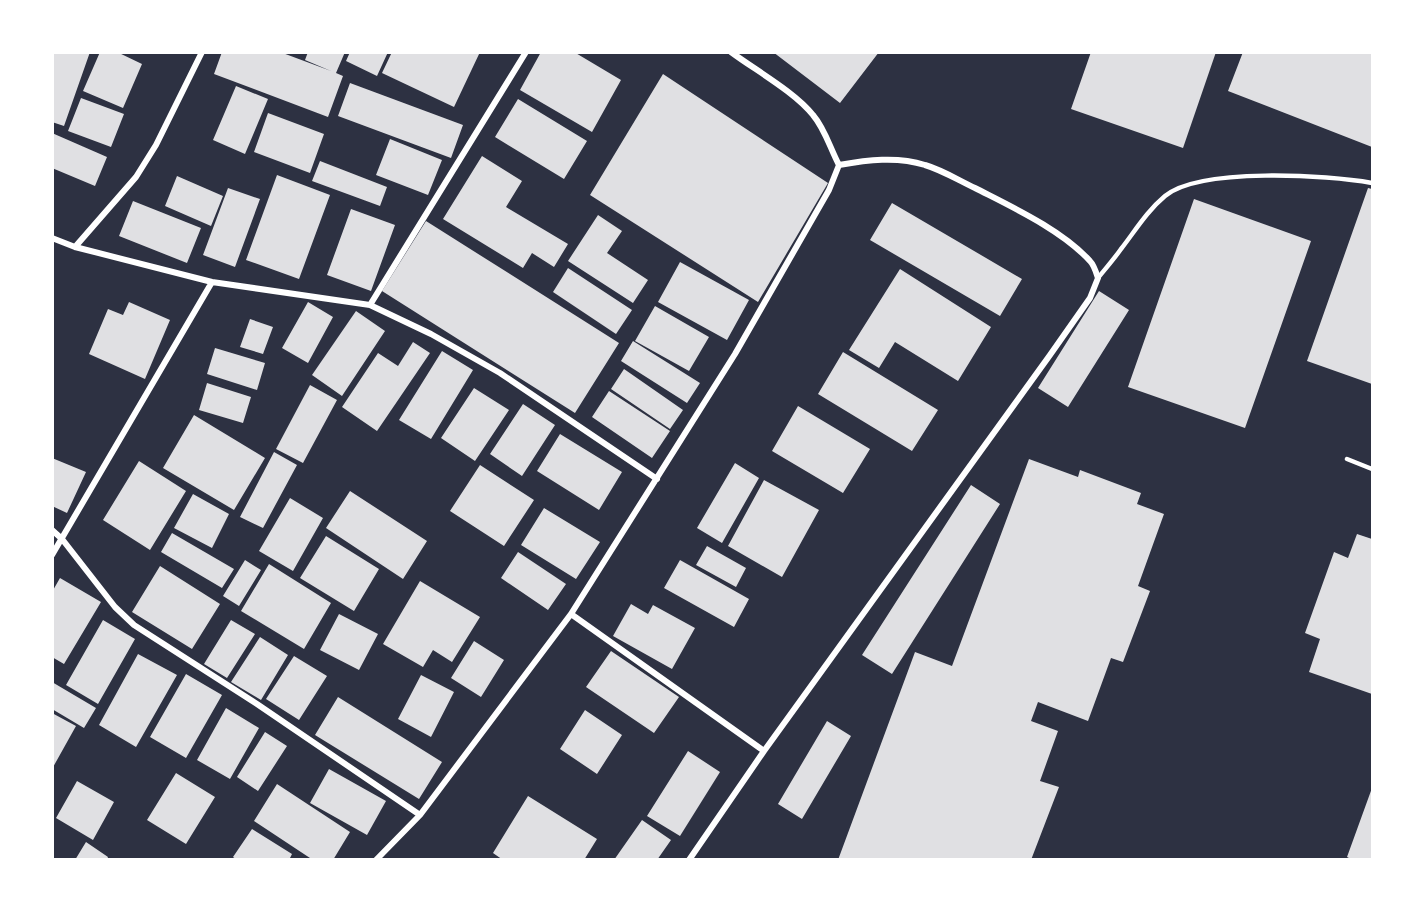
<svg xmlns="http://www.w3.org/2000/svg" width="1425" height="912" font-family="'Work Sans',sans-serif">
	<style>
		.building { fill: #e0e0e3 }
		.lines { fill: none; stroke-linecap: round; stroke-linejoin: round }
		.service { stroke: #fff; stroke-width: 4.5 }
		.minor { stroke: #fff; stroke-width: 6 }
	</style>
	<rect width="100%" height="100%" fill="#2d3142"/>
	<!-- building -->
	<path class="building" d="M 52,52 L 90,52 L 64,126 L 52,122 Z
		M 100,52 L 117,52 L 142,64 L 123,108 L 83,91 Z
		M 222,52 L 280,52 L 331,71 L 305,60 L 308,52 L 345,52 L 336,73 L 343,76 L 328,117 L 214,74 Z
		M 350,52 L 388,52 L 377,76 L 346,61 Z
		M 392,52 L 480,52 L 454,107 L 382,73 Z
		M 541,52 L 574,52 L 621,80 L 592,132 L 520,90 Z
		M 773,52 L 879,52 L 840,103 Z
		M 1091,52 L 1216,52 L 1183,148 L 1071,109 Z
		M 1243,52 L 1372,52 L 1372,147 L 1228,91 Z
		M 663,74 L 828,183 L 758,302 L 590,195 Z
		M 350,83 L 463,125 L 451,158 L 338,116 Z
		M 236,86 L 268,99 L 245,154 L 213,140 Z
		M 81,98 L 124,114 L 111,147 L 68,131 Z
		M 518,99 L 587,141 L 564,179 L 495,137 Z
		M 268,113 L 324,134 L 310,173 L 254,152 Z
		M 52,133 L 107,157 L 95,186 L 52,168 Z
		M 390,139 L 442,160 L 428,195 L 376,175 Z
		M 482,156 L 522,181 L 506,207 L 568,244 L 554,267 L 532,253 L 523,268 L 443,219 Z
		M 320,161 L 387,187 L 380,206 L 312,181 Z
		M 277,175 L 330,195 L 299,279 L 246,260 Z
		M 177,176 L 223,196 L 211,226 L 165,206 Z
		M 228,188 L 260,199 L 235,267 L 203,255 Z
		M 1368,188 L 1372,189 L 1372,384 L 1307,361 Z
		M 1194,199 L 1311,241 L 1245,428 L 1128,387 Z
		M 133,201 L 201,228 L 187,263 L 119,236 Z
		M 892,203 L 1022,279 L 1000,316 L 870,240 Z
		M 351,209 L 395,225 L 371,291 L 327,275 Z
		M 598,215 L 622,231 L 607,253 L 648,280 L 633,303 L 568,261 Z
		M 426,221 L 619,343 L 575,413 L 382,291 Z
		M 680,262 L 749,300 L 727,340 L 658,302 Z
		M 568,268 L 632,310 L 616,334 L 553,292 Z
		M 900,269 L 991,327 L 958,381 L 895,342 L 879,368 L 849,350 Z
		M 1099,291 L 1129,310 L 1068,407 L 1038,388 Z
		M 129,302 L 170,320 L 145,379 L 89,354 L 108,309 L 123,315 Z
		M 308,302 L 333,317 L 308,363 L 282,348 Z
		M 655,306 L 709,337 L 689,371 L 635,341 Z
		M 356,311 L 385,331 L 342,396 L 312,375 Z
		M 250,319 L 273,327 L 263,354 L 240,347 Z
		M 633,341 L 700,383 L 687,403 L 621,361 Z
		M 413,342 L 430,353 L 377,431 L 342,407 L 378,353 L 398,366 Z
		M 215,348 L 265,363 L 257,390 L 207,374 Z
		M 442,351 L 473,370 L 431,439 L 399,420 Z
		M 843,352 L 938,410 L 912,451 L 818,394 Z
		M 624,369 L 683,410 L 670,429 L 611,389 Z
		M 207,383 L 251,397 L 243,423 L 199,410 Z
		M 310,385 L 337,400 L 303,463 L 276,449 Z
		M 474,388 L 509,410 L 475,461 L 441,438 Z
		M 609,391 L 670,431 L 652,458 L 592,417 Z
		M 523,404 L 555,425 L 522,476 L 490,454 Z
		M 798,406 L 870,449 L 843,493 L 772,451 Z
		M 194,415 L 265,458 L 234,510 L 163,468 Z
		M 560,434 L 622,472 L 599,510 L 537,471 Z
		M 274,452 L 297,465 L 263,528 L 240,517 Z
		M 52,458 L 86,472 L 67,513 L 52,506 Z
		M 1029,459 L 1078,477 L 1080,470 L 1141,493 L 1137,504 L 1164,514 L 1138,586 L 1150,591 L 1123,662 L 1111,658 L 1088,721 L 1038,702 L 1031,721 L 1058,731 L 1040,781 L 1059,787 L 1031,860 L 838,860 L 915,652 L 952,666 Z
		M 139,461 L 186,491 L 150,550 L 103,520 Z
		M 735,463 L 759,478 L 722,543 L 697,528 Z
		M 480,465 L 534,500 L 504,546 L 450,511 Z
		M 764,480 L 819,510 L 782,577 L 728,546 Z
		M 971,485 L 1000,504 L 892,674 L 862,655 Z
		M 350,491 L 427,541 L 403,579 L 326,528 Z
		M 193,494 L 229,514 L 212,548 L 174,528 Z
		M 290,498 L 323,518 L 293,571 L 259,551 Z
		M 544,508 L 600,542 L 576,579 L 521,545 Z
		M 172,533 L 234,569 L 222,588 L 161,552 Z
		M 1357,534 L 1372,539 L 1372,694 L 1309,672 L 1320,639 L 1305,633 L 1334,552 L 1348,558 Z
		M 326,536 L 379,569 L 354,611 L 300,578 Z
		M 707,546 L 746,568 L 736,587 L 696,565 Z
		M 518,552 L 566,584 L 548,610 L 501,578 Z
		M 245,560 L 261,570 L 239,606 L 223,596 Z
		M 680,560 L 749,599 L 734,627 L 664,588 Z
		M 269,564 L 331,603 L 304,649 L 241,611 Z
		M 160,566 L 220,604 L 192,649 L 132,612 Z
		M 60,578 L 101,602 L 64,664 L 52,657 L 52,592 Z
		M 420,581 L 480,617 L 452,662 L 433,650 L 423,667 L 383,644 Z
		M 631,604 L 648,614 L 653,605 L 695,628 L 672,669 L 613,636 Z
		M 339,614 L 378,634 L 359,670 L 320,650 Z
		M 103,620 L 135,639 L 98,704 L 66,685 Z
		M 231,620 L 255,634 L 227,678 L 204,664 Z
		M 260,637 L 288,655 L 261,700 L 231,682 Z
		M 474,641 L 504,660 L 481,697 L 451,678 Z
		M 611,651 L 679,697 L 654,733 L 586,687 Z
		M 138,654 L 177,675 L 136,747 L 99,725 Z
		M 294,656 L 327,676 L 299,720 L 266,699 Z
		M 186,674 L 222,695 L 186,758 L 150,737 Z
		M 421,675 L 454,692 L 431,737 L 398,719 Z
		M 52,682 L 96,708 L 84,728 L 52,709 Z
		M 338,697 L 442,762 L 419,799 L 315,735 Z
		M 226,708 L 259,728 L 230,779 L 197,760 Z
		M 585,710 L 622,735 L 597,774 L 560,749 Z
		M 52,713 L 76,726 L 52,769 Z
		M 827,721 L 851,736 L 802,819 L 778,804 Z
		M 265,732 L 287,746 L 258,791 L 237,777 Z
		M 688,751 L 720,772 L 680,836 L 647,816 Z
		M 329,769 L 386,801 L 367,835 L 310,803 Z
		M 176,773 L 215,797 L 186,844 L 147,820 Z
		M 77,781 L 114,802 L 93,840 L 56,818 Z
		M 277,784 L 350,832 L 333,860 L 313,860 L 254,821 Z
		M 1372,788 L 1372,860 L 1353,860 L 1347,857 Z
		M 528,796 L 597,839 L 584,860 L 503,860 L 493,853 Z
		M 642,820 L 671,840 L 657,860 L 614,860 Z
		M 252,829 L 292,854 L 289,860 L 237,860 L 233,857 Z
		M 86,842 L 108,857 L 107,860 L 75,860 Z"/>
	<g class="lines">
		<!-- service -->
		<path class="service" d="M 1098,278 C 1106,268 1114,259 1121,249 C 1135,231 1147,211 1165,196 C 1200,167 1328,175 1372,183
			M 1347,459 L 1372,469"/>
		<!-- minor -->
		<path class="minor" d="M 52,238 L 75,247 L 212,282 L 370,305 L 431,334 L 500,373 L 657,479
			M 75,247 L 136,177 L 156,145 L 202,52
			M 370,305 L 526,52
			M 52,530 L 62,539 L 115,607 L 134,625 L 257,704 L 420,815
			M 52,555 L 212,282
			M 571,614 L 764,751
			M 376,860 L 420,815 L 571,614 L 735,354 L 829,190 L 839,165
			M 689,860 L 764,751 L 1050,355 L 1090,298 L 1098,278 C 1096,272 1094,265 1090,261 C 1062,230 1012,207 975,188 C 958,180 942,170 925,165 C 897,156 867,160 839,165 C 830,148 825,129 813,115 C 795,92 755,70 731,52"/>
	</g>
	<!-- border -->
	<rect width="1425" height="912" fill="none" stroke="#ffffff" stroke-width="108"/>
</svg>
